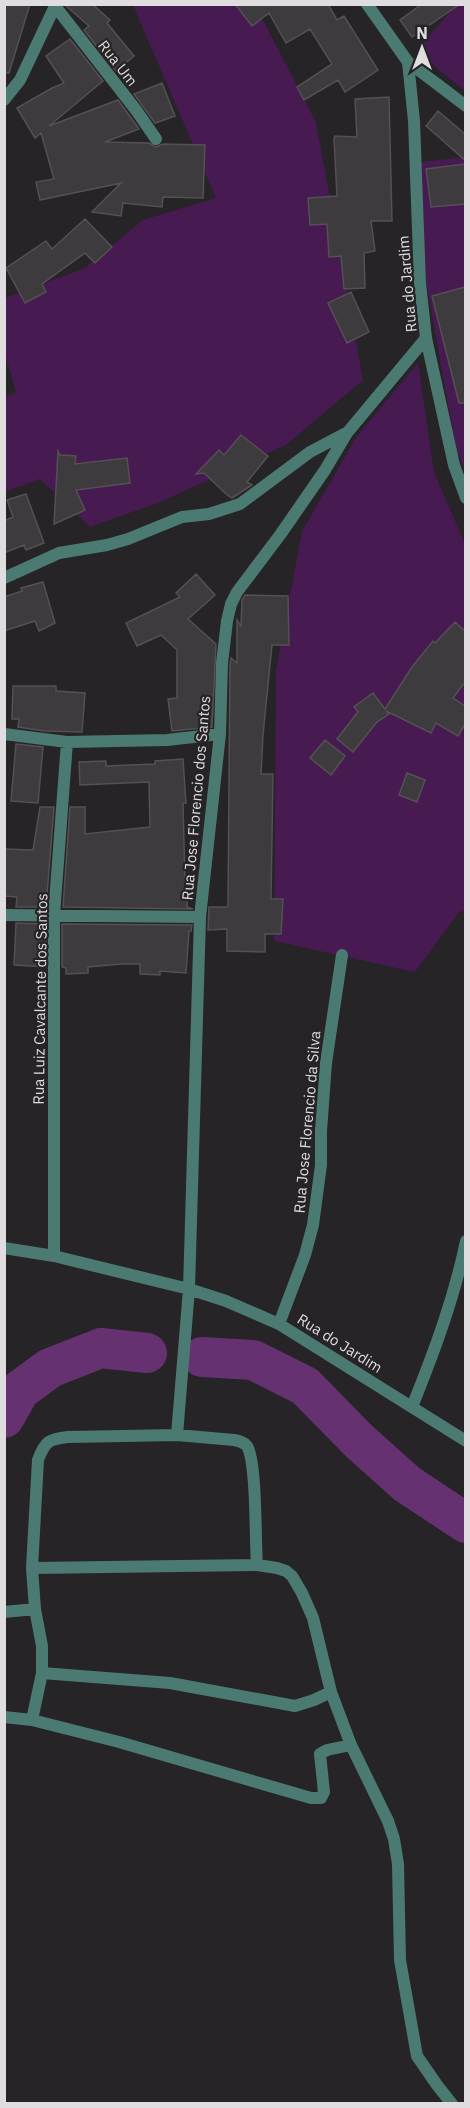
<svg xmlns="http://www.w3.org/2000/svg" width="470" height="2108" font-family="'IBM Plex Sans',sans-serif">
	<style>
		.green { fill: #471a52 }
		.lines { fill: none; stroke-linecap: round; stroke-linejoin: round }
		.river { stroke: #653171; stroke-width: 40 }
		.building { fill: #3e3b3f; stroke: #545054; stroke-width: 1.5 }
		.minor { stroke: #4b7a73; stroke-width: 12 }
		.tertiary { stroke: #4b7a73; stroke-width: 12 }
		.labels { text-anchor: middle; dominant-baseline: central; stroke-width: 4.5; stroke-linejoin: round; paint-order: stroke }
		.street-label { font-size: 15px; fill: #dfdddf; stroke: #262427 }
	</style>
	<rect width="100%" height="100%" fill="#262427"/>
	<!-- green -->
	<path class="green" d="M 133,5 L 255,5 L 316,122 L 363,380 L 286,445 L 160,502 L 90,527 L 40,479 L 5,492 L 5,397 L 16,392 L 5,354 L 5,298 L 85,268 L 143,220 L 216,198 Z
		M 456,5 L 465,5 L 465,91 L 416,51 Z
		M 465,157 L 465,470 L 456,449 L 426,281 L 421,162 Z
		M 418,363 L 434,472 L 465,544 L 465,909 L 459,912 L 415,972 L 274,941 L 276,670 L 302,531 L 357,436 Z"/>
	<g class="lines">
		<!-- river -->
		<path class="river" d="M 202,1357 L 253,1360 L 305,1386 L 359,1441 L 407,1484 L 466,1523
			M 4,1418 L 20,1390 L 50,1368 L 101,1348 L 147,1353"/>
	</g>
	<!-- building -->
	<path class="building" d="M 4,4 L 30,4 L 9,73 L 4,73 Z
		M 64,4 L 92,4 L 110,20 L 107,23 L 134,56 L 116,71 L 84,30 L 89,26 Z
		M 235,4 L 328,4 L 337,20 L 344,16 L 378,70 L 345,92 L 338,80 L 304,100 L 297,87 L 332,64 L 310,29 L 286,43 L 269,13 L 252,26 Z
		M 422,4 L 460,4 L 412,37 L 400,20 Z
		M 70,39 L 103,81 L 49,126 L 118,100 L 139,129 L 105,142 L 149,143 L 156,147 L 163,144 L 205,145 L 203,198 L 163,197 L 162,207 L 123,203 L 121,216 L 92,212 L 121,183 L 40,200 L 36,182 L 54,179 L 41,133 L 35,138 L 17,108 L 52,88 L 64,83 L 46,56 Z
		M 162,83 L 175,116 L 155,123 L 134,94 Z
		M 389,97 L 392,221 L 371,221 L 375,251 L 364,253 L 365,288 L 344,289 L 341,256 L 329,257 L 327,224 L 310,225 L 308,198 L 337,196 L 334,138 L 335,136 L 357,137 L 355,99 Z
		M 438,111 L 465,134 L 465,160 L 426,126 Z
		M 465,164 L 465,204 L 431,207 L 426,169 Z
		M 85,219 L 112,247 L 95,263 L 85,253 L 42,284 L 46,292 L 25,303 L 6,268 L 46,241 L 52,249 Z
		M 465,287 L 465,403 L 459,403 L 432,296 Z
		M 351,292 L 369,332 L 347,343 L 328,303 Z
		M 241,435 L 268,456 L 247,482 L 252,485 L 232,498 L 226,494 L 204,473 L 196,474 L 219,450 L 224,455 Z
		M 58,451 L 60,455 L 76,456 L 75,464 L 127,458 L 130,483 L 76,490 L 85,510 L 54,524 Z
		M 26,494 L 44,543 L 26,550 L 24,545 L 4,553 L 4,521 L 13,517 L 7,500 Z
		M 196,574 L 215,595 L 188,619 L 216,644 L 212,727 L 172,731 L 168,699 L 177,698 L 177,650 L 161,635 L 137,646 L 126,623 L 180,597 L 176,593 Z
		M 43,582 L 55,623 L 39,631 L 35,621 L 4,631 L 4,597 L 22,591 L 21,588 Z
		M 245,595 L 288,596 L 289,645 L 272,645 L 263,735 L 261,774 L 273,774 L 271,899 L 283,899 L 281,934 L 265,934 L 265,952 L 227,951 L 227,929 L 208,930 L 209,907 L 227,907 L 228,905 L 230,664 L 231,658 L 237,663 L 237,620 L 241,626 L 242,600 Z
		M 455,622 L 465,631 L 465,682 L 453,698 L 465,706 L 465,724 L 458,736 L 436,723 L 431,733 L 386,711 L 389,714 L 376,723 L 353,752 L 337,739 L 358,712 L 354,707 L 373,693 L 385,709 L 412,667 L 433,641 L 435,643 Z
		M 13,686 L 56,686 L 56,691 L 85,693 L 82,732 L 45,731 L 18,727 L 19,719 L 12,719 Z
		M 325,740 L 345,756 L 331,775 L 310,758 Z
		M 16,744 L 43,747 L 38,803 L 11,801 Z
		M 183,759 L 186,803 L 183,803 L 185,883 L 188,883 L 187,907 L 193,909 L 63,907 L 70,807 L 85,807 L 85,834 L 150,827 L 149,782 L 80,785 L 79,762 L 106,761 L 106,766 L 155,764 L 155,761 Z
		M 407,773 L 425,780 L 417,802 L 399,795 Z
		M 40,807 L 54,807 L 46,907 L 16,907 L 17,897 L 4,896 L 4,849 L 33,850 Z
		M 16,923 L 46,924 L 46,967 L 14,965 Z
		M 62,924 L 192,925 L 191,931 L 189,931 L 186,973 L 160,971 L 160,975 L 140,974 L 140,964 L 121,964 L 88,967 L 88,973 L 66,974 L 66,968 L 62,967 Z"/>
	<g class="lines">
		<!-- minor -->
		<path class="minor" d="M 55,6 L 136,110 L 156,139
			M 408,62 L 414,121 L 420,283 L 426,338 L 454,465 L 466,498
			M 4,100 L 20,80 L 56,4
			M 4,578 L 59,553 L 107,545 L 128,539 L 182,517 L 209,514 L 240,504 L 310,452 L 346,433
			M 4,734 L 67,742 L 167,740 L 220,734
			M 4,915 L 200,917
			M 4,1248 L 54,1256 L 189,1289 L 226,1301 L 279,1324 L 466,1441
			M 54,1256 L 54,915 L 67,742
			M 279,1324 L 305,1255 L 313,1225 L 321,1165 L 321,1131 L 326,1063 L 342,955
			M 412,1407 C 434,1352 454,1299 466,1241
			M 177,1435 L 234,1440 C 239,1441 244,1442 247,1446 C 257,1462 255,1542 257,1565 L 277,1568 L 286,1571 L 292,1576 L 302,1593 L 313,1618 L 331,1692 L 351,1745 L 388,1821 L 394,1839 L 398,1864 L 400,1960 L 417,2056 L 437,2085 L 452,2104
			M 32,1568 L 257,1565
			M 4,1612 L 35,1609
			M 42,1673 L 170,1683 L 295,1706 L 314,1700 L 331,1692
			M 4,1717 L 32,1720
			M 351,1745 L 327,1750 L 320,1754 L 324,1792 L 321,1798 L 311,1798 L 119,1742 L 32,1720 L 42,1673 L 42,1646 L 35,1609 L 32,1568 L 38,1460 C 45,1441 49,1439 68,1437 L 177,1435 L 189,1289 L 200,917 L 220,734 L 222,663 L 227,621 L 231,604 L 237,592 L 280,535 L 325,470 L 347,433 L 426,338"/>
		<!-- tertiary -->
		<path class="tertiary" d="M 367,4 L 408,62 L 466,106"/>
	</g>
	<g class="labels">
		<!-- street labels -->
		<g class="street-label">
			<text transform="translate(118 63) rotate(52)">Rua Um</text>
			<text transform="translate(407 284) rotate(-95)">Rua do Jardim</text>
			<text transform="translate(196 798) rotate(-85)">Rua Jose Florencio dos Santos</text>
			<text transform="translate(40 999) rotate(-89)">Rua Luiz Cavalcante dos Santos</text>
			<text transform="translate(307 1122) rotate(-85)">Rua Jose Florencio da Silva</text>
			<text transform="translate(340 1343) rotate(32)">Rua do Jardim</text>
		</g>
	</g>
	<!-- border -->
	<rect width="470" height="2108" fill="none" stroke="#dfdddf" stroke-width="12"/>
	<!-- north arrow -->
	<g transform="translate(422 48)" stroke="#262427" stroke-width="4.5" paint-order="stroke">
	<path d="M0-4.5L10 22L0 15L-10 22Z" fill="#dfdddf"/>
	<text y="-9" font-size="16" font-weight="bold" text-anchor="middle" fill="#dfdddf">N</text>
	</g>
</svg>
